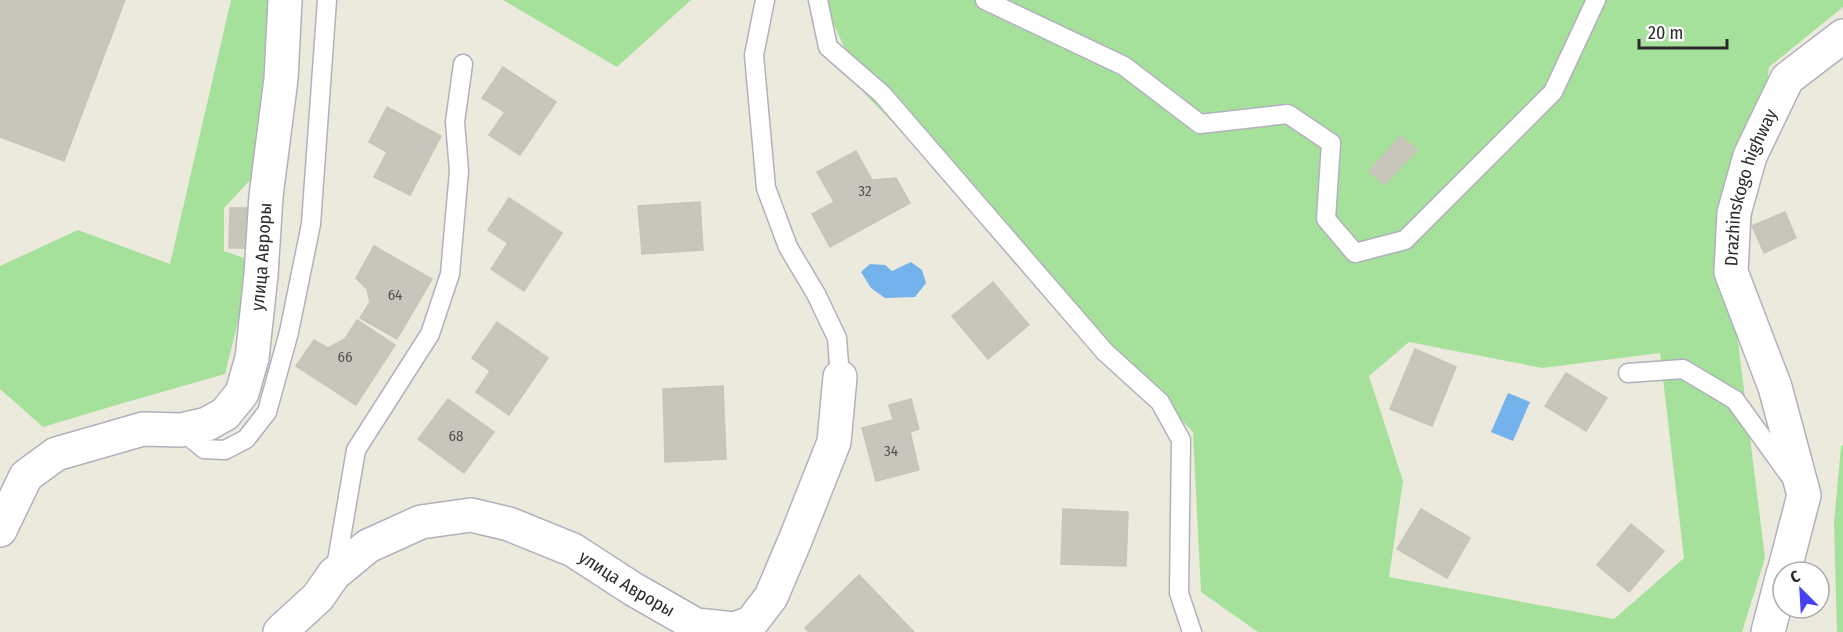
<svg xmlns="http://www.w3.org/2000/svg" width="1843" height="632" font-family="'Fira Sans Condensed',sans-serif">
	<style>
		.green { fill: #a5e19b; fill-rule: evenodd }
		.water { fill: #74b2eb }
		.building { fill: #c8c5bd; stroke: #c7c5b7; stroke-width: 1.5 }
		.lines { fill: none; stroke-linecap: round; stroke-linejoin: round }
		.service-casing { stroke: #b1b1be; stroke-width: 21 }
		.minor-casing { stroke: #b1b1be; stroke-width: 36 }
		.secondary-casing { stroke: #b1b1be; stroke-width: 36 }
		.service { stroke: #fff; stroke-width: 18 }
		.minor { stroke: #fff; stroke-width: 33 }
		.secondary { stroke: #fff; stroke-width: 33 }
		.labels { text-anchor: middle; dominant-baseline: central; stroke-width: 5; stroke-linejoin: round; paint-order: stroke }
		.number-label { font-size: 15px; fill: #525250 }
		.street-label { font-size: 18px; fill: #2b2b2b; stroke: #fff }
	</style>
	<rect width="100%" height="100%" fill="#ece9dd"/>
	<!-- green -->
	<path class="green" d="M 231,0 L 272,0 L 252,178 L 224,208 L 224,251 L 253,261 L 225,374 L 113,406 L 43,427 L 0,389 L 0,266 L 78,230 L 170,264 Z
		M 503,0 L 691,0 L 617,67 Z
		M 823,0 L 1843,0 L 1843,7 L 1769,67 L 1738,342 L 1765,558 L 1742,632 L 1258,632 L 1201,592 L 1193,432 L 865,94 ZM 1409,342 L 1542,368 L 1660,353 L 1684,558 L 1614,619 L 1389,577 L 1403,481 L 1369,376 Z
		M 1843,445 L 1843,632 L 1837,632 L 1834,523 L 1841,446 Z"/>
	<!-- water -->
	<path class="water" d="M 911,262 L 922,270 L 926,283 L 915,297 L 885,298 L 871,288 L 861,272 L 870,264 L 885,265 L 892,271 Z
		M 1508,393 L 1530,402 L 1513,441 L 1491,432 Z"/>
	<!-- building -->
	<path class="building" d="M 0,0 L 125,0 L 64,161 L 0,137 Z
		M 503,67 L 556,102 L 520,155 L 489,135 L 505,112 L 482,98 Z
		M 387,107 L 441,136 L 410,195 L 374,177 L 387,152 L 369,142 Z
		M 1401,136 L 1417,150 L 1384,185 L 1369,171 Z
		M 856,151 L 872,180 L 896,178 L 910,203 L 830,247 L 812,214 L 834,202 L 817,172 Z
		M 509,198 L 562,233 L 524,291 L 491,269 L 508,243 L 488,230 Z
		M 700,202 L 703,250 L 642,254 L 638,206 Z
		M 230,208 L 252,208 L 251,248 L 229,248 Z
		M 1785,212 L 1796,238 L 1764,253 L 1752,226 Z
		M 374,246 L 432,279 L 397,339 L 360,318 L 370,302 L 367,289 L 356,278 Z
		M 993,282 L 1029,325 L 988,359 L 952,316 Z
		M 357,320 L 395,345 L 356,405 L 296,366 L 314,340 L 328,348 L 345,339 Z
		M 497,322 L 548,358 L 509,415 L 476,392 L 490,371 L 472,358 Z
		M 1415,349 L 1456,367 L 1432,426 L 1390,409 Z
		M 1566,373 L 1607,398 L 1586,431 L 1545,406 Z
		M 723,386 L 726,459 L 665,462 L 663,389 Z
		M 448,399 L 494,432 L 464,473 L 418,439 Z
		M 911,399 L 919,429 L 910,432 L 919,470 L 876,481 L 862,428 L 893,420 L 889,405 Z
		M 1063,509 L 1128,512 L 1126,566 L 1061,564 Z
		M 1421,509 L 1470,538 L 1447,578 L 1397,549 Z
		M 1631,524 L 1664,551 L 1629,592 L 1597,565 Z
		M 859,575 L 914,632 L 809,632 L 805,628 Z"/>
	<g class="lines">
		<!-- service casing -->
		<g class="service-casing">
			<path id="service" d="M 765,0 L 754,55 L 766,188 L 788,247 L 816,294 L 837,338 L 840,377
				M 818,0 L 828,47 L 882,94 L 1105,352 L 1160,402 L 1181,440 L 1179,593 L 1192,632
				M 985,0 L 1124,66 L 1200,124 L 1288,114 L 1331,143 L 1326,219 L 1355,253 L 1405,240 L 1553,92 L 1596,0
				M 1628,373 L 1683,369 L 1735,400 L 1790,476
				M 181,430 L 204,449 L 225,450 L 246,439 L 267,412 L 289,332 L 311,224 L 327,0
				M 335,573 L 356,450 L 430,334 L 450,274 L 459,171 L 455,122 L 463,64"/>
		</g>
		<!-- minor casing -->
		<g class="minor-casing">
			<g id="minor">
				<path id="s1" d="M 0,530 L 26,476 L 56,454 L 143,429 L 181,430 L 207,424 L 225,414 L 242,393 L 252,358 L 261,275 L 266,196 L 281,79 L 285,0"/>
				<path id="s2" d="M 280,632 L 318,597 L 334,574 L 368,546 L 421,522 L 471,515 L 509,524 L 573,550 L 633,589 L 696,625 L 734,629 L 751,623 L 771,597 L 796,538 L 834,442 L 840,377"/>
			</g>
		</g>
		<!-- secondary casing -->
		<g class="secondary-casing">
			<g id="secondary">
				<path id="s3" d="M 1784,572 L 1804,495 L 1775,387 L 1731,272 L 1734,213 L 1750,156 L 1787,79 L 1843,36"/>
				<path d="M 1768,632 L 1783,574"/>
			</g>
		</g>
		<!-- service -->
		<use href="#service" class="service"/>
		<!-- minor -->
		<use href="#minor" class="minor"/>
		<!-- secondary -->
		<use href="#secondary" class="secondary"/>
	</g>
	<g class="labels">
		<!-- number labels -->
		<g class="number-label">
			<text x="865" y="191">32</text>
			<text x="395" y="295">64</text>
			<text x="345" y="357">66</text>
			<text x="456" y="436">68</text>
			<text x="891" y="451">34</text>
		</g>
		<!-- street labels -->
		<g class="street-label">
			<text stroke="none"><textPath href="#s3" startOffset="402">Drazhinskogo highway</textPath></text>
			<text stroke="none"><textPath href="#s1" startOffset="438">улица Авроры</textPath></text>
			<text stroke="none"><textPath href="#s2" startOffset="404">улица Авроры</textPath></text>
		</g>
	</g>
	<!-- north arrow -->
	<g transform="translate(1801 590) rotate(336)"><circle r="28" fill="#ffffff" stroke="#aaaaaa" stroke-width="1.5"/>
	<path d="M0-4.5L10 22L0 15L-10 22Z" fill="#4642f4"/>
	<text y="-9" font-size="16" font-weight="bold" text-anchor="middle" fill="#2b2b2b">С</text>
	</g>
	<!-- scale -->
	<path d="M1639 39v9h88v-9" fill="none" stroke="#2b2b2b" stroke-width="3"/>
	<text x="1648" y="39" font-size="18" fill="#2b2b2b" stroke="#ffffff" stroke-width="4.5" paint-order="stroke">20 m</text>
</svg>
